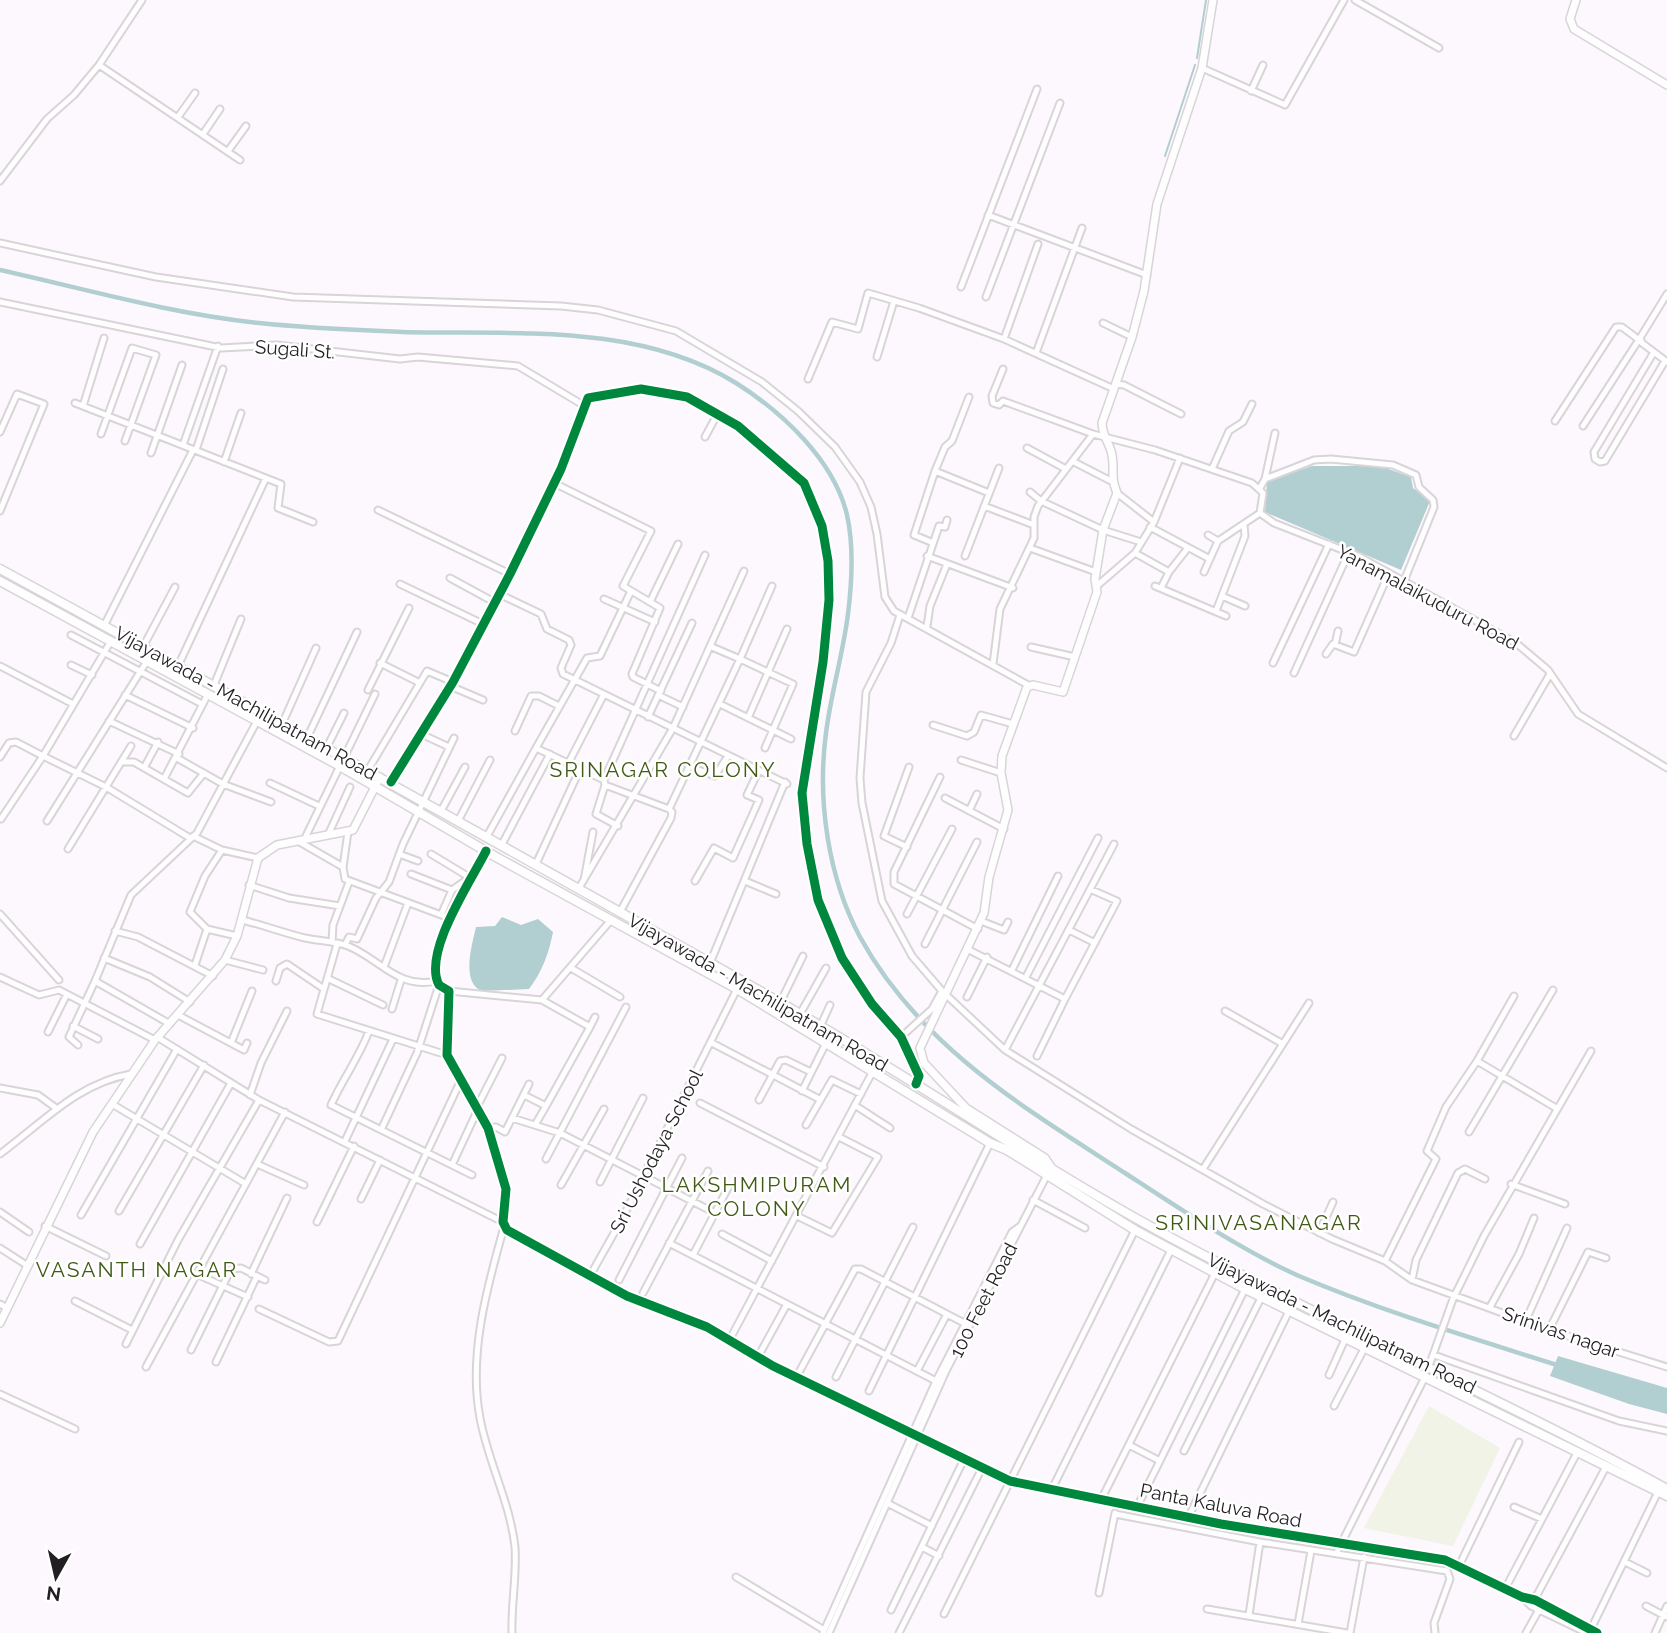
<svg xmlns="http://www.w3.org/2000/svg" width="1667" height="1633" font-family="Raleway,sans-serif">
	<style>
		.green { fill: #f0f3e5 }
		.water { fill: #b1ced0 }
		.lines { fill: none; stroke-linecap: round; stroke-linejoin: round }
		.stream { stroke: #b1ced0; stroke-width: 2 }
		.canal { stroke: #b1ced0; stroke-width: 4.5 }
		.minor-casing { stroke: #d8d4d8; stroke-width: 9 }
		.major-casing { stroke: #d8d4d8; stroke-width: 10 }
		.highway-casing { stroke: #d8d4d8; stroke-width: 11 }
		.minor { stroke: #fffeff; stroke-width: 5 }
		.major { stroke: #fffeff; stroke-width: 7 }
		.highway { stroke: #fffeff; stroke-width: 8 }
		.minor-bridge-casing { stroke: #d8d4d8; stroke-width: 9; stroke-linecap: butt }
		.minor-bridge { stroke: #fffeff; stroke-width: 5 }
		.cycleway-casing { stroke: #fff; stroke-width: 13 }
		.cycleway { stroke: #00873e; stroke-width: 9 }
		.labels { text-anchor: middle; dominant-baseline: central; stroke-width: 5; stroke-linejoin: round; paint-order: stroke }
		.street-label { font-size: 19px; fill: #221f22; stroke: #fff }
		.neighbourhood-label { font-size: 21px; letter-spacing: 2px; fill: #415b15; stroke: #fff }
	</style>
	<rect width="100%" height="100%" fill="#fdf8fd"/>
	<!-- green -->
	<path class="green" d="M 1429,1406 L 1500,1448 L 1453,1546 L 1364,1528 Z"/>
	<!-- water -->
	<path class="water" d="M 1312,466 L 1380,466 L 1411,477 L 1413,488 L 1430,501 L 1401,570 L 1265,512 L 1267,481 Z
		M 502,917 L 521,925 L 538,919 L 553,932 C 549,953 542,972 529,989 L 481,991 C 461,981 472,945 476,927 L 495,926 Z
		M 1558,1356 L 1667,1388 L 1667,1414 L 1629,1404 L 1550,1376 Z"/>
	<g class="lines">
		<!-- stream -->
		<path class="stream" d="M 1197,58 L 1206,0
			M 1165,156 L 1195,65"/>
		<!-- canal -->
		<path class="canal" d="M 0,270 C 85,289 172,314 259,323 C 306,328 355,330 402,332 C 513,335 637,322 736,383 C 782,412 834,460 847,515 C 854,546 852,582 848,614 C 843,654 831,693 826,733 C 817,800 828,877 860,937 C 921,1048 1025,1108 1128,1175 C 1180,1209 1243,1251 1299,1276 C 1384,1312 1472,1338 1560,1366"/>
		<!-- minor casing -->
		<g class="minor-casing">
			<path id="minor" d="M 1355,0 L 1439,48
				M 99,65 L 240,160
				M 1202,68 L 1285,105 L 1344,0
				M 1251,91 L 1263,65
				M 178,117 L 195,93
				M 203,134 L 220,109
				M 228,151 L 246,126
				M 0,181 L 47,119 L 74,95 L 99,65 L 142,0
				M 988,215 L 1147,275
				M 0,243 L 156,277 L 293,297 L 561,306 L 598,310 L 676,331 L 762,382 L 798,411 L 835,447 L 860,482 L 871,507 L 877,534 L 885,597 L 894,611 L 1028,685
				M 1038,244 L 1004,339 L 1114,389
				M 961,287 L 1037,89
				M 1667,294 L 1640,338 L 1642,343 L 1667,362
				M 986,297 L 1060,103
				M 0,302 L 221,348 L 277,345 L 400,359 L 418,357 L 518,366 L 583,405
				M 1103,323 L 1132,337
				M 1654,352 L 1594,452 L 1595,459 L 1600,462 L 1605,461 L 1665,361
				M 1036,353 L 1082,228
				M 877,357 L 894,301
				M 1003,369 L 992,396 L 993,403 L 999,405 L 1003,401 L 1093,434 L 1155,450 L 1252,483 L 1263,493 L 1260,513
				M 808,379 L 832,322 L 858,329 L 868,293 L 919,308 L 1004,339
				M 1116,384 L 1124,385 L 1181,414
				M 75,403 L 281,484 L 278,508 L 313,522
				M 83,406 L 104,338
				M 1555,421 L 1616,327 L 1622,327 L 1638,339
				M 1583,426 L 1640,338
				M 0,432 L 17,394 L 44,404 L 0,511
				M 101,434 L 132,348 L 156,355 L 125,441
				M 705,437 L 718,413
				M 183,445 L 218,346
				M 1027,448 L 1064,468
				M 196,450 L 223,369
				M 151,453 L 182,365
				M 224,462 L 241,413
				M 1074,462 L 1111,481
				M 1212,469 L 1229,431 L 1243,422 L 1252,404
				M 935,471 L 989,493
				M 1265,479 L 1275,433
				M 554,483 L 651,531 L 623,586 L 660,608 L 632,674 L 633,677 L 661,691
				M 1260,488 L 1265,479 L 1314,460 L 1331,459 L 1393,465 L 1416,475 L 1419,487 L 1433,500 L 1434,507 L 1404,581
				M 1030,492 L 1041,501 L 1103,530 L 1141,542
				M 984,506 L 1034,525
				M 378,510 L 510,574
				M 1260,513 L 1274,523 L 1358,556 L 1516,643 L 1548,670 L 1578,714 L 1667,768
				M 1154,522 L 1180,458
				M 1150,527 L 1208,558
				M 1208,535 L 1218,541
				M 931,542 L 914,535 L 935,471 L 945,447 L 952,441 L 969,397
				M 1030,548 L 1096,572
				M 1135,553 L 1169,572
				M 927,556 L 1013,588
				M 965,556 L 999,468
				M 1204,572 L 1218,541 L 1260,513
				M 450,578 L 494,602
				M 400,584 L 483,624
				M 1098,585 L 1135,553 L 1154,522 L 1117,493
				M 1155,586 L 1226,616
				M 1161,588 L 1169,572 L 1187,549
				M 499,594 L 541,614 L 547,629 L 569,640 L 571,645 L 561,668 L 563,674 L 787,784
				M 1222,596 L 1245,606
				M 604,599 L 655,622
				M 650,602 L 678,544
				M 1216,611 L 1245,536 L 1244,525
				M 900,615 L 891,643 L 866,692 L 860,778 L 862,803 L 882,901 L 912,956 L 942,991 L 1005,1050 L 1131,1129 L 1263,1204 L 1332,1239 L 1385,1261 L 1412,1280 L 1549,1330 L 1667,1367
				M 908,618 L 939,526 L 945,527 L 947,520
				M 104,626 L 193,450
				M 927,626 L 930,606 L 947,564
				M 71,635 L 202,704
				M 111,641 L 43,756 L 106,787 L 190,838
				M 1335,645 L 1338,631
				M 143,647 L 175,587
				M 1031,647 L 1075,657
				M 1326,654 L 1333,644 L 1354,652 L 1389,573
				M 380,663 L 420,683
				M 1273,663 L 1329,544
				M 993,664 L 1000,609 L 1034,538 L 1034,517 L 1038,506 L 1093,434
				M 71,665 L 92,675
				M 0,666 L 73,704
				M 178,666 L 266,478
				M 1294,673 L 1349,552
				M 214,685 L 241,619
				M 450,686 L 483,700
				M 368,690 L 409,608
				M 125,695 L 193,728
				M 658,695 L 683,707
				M 720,704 L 791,739
				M 648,717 L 692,623
				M 748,718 L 787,629
				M 109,721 L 179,754
				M 283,722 L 316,648
				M 933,725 L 967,736 L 974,732 L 981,715 L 1013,724
				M 515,731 L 531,696 L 539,696 L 559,706
				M 419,733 L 449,747
				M 308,736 L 357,632
				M 1514,736 L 1550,674
				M 327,747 L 344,713
				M 536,748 L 587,658 L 600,656 L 630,593
				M 765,748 L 793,684 L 740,659 L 772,586
				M 0,757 L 9,743 L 16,742 L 43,756 L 1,819
				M 177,758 L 223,784 L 271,802
				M 961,760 L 1001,773
				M 122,762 L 134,762 L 188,793 L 204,773
				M 568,764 L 603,696
				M 688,766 L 715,776 L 728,756
				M 144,768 L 158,742
				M 368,770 L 427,671 L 453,682
				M 940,777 L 894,872 L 894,884 L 978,929
				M 164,779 L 208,694
				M 604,780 L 705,555
				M 391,782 L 453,682 L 510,574 L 561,469 L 588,398 L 641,389 L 687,397 L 738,426 L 804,483 L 822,526 L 828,561 L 829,600 L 823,662 L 802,793 L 807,844 L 818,900 L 842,958 L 872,1004 L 901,1037 L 919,1076 L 916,1084
				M 270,783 L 319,806
				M 605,785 L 596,814 L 618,826
				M 945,798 L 1004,829
				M 669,809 L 740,659 L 712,647
				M 441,811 L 465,767
				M 969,811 L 977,794
				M 47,821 L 147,661
				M 458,821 L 490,760
				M 348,832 L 343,867 L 345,879 L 452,919
				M 328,835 L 350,787
				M 193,836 L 222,850 L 258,858
				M 486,838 L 536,748 L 604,780 L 605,785 L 669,809 L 672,812 L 671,818 L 620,912
				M 304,840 L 375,694
				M 298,841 L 343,867
				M 501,846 L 550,754
				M 907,847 L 884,836 L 909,767
				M 68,849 L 131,746
				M 222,850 L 205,876 L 190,912 L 207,929 L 237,936
				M 486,851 C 471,881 422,953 439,985 L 449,991 L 447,1055 L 488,1128 L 506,1189 L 504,1227 L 627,1296 L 707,1327 L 773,1366 L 1010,1481 L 1221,1524
				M 399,854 L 418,861
				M 431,854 L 469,877
				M 536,864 L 580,769
				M 411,874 L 452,890 L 441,915
				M 584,880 L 593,832
				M 695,881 L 714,848 L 733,858 L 759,800 L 747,795 L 759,770
				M 745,881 L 776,894
				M 249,885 L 289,898 L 340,906
				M 579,888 L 673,728 L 744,571
				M 452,890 L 472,876
				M 0,914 L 59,980
				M 907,914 L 952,829
				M 242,920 C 263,925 284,933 305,938 C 319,941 334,941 348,946 C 380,959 399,990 436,981
				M 981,921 L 1004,930 L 1008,922
				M 1069,930 L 1095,943
				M 115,931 L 138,937 L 213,976
				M 332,942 L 333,925 L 349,882
				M 337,944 L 317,1014 L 447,1055
				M 925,944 L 977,842
				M 345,945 L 349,937 L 357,939 L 376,898 L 389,882 L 403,844 L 454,738
				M 969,950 L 1065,999 L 1117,901 L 1092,890
				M 104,958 L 150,977 L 190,1002
				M 225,960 L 263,970
				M 710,963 L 785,782
				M 195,965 L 207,929
				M 384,967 L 408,903
				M 571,968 L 620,997
				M 1012,970 L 1058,876
				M 0,977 L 39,995 L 59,990 L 155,1040
				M 1026,977 L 1098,838
				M 329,979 L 383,1005
				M 276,981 L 280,968 L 287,964 L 324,989
				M 449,991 L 542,1000 L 611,920
				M 1514,996 L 1477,1061 L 1556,1108
				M 967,997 L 987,957
				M 542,1000 L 590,1027 L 595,1017
				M 780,1003 L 803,956
				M 392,1009 L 401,980
				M 1225,1011 L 1283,1044
				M 800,1014 L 826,968
				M 178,1015 L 244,1050 L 247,1043
				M 170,1024 L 95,981 L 131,895 L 197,833 L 257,721
				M 73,1026 L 98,1039
				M 820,1027 L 830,1005
				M 369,1031 C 359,1058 343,1078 331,1105 L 472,1175
				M 48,1032 L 66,996
				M 157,1037 L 259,1100 L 503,1222
				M 901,1037 L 932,1009 L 942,991
				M 231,1043 L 252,991
				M 712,1043 L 819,1099
				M 78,1045 L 69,1037 L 95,981
				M 1005,1050 L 1114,844
				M 1037,1056 L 1065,999
				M 0,1088 L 38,1095 L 56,1108
				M 802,1091 L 826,1043
				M 250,1095 L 261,1063 L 287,1011
				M 524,1095 L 546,1106 L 590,1027
				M 759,1100 L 780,1061 L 786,1060 L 811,1072
				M 700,1103 L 824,1167
				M 112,1104 L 246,1184
				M 478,1105 L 502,1058
				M 856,1106 L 890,1128
				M 512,1118 L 529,1084
				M 535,1125 L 546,1106
				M 806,1125 L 832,1080 L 861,1094
				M 488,1128 L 496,1127 L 505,1132 L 512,1118 L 560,1133 L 715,1213
				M 381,1130 L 417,1053 L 439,985
				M 1469,1132 L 1553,990
				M 345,1141 L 393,1039
				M 0,1154 C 42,1123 78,1083 131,1074
				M 546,1159 L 626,1007
				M 257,1164 L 304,1185
				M 452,1165 L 479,1107
				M 1203,1169 L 1309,1003
				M 600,1182 L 643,1098
				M 1511,1184 L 1565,1204
				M 561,1185 L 604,1109
				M 361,1199 L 380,1160
				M 1033,1200 L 1085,1228
				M 119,1211 L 204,1065
				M 0,1212 L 29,1232
				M 81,1215 L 177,1049
				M 797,1216 L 832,1233 L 878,1157 L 839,1137
				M 317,1222 L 354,1146
				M 45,1226 L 106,1256
				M 504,1227 C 487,1287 468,1355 480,1418 C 488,1462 510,1502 515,1547 C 517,1576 511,1604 512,1633
				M 1319,1233 L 1333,1202
				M 722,1234 L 772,1261
				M 669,1243 L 936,1381
				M 140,1244 L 231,1083
				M 0,1248 L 28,1266
				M 693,1255 L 729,1186
				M 1385,1261 L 1436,1159 L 1427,1151 L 1446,1107 L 1477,1061
				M 194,1273 L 248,1297
				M 251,1274 L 287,1198
				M 591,1274 L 622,1219 L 737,989
				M 619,1280 L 682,1158
				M 1412,1280 L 1416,1260 L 1458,1173 L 1465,1169 L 1485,1179
				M 643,1293 L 708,1171
				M 75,1301 L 132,1330
				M 0,1304 L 7,1308
				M 1490,1307 L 1519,1254 L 1534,1218
				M 259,1309 L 329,1342 L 338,1341 L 461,1080
				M 1526,1320 L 1567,1228
				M 1549,1330 L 1588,1252 L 1606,1258
				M 730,1339 L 873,1071
				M 126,1344 L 178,1240 L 259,1100
				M 191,1350 L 231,1269 L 241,1268 L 265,1280
				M 759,1355 L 787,1304
				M 1434,1355 L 1619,1421 L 1667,1431
				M 216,1362 L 257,1276
				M 1429,1366 L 1453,1299 L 1484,1236 L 1591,1051
				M 146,1367 L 285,1112
				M 917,1371 L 947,1314
				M 1329,1375 L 1346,1337
				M 797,1376 L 855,1269 L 861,1269 L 964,1323
				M 836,1377 L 913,1227
				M 869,1391 L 990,1143
				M 0,1394 L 75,1429
				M 1334,1406 L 1365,1347
				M 1129,1445 L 1160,1461
				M 1184,1451 L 1261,1298
				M 1051,1491 L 1171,1250
				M 1101,1500 L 1215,1273
				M 889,1504 L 932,1526
				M 1137,1507 L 1245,1289
				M 1514,1507 L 1542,1519
				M 1115,1514 L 1260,1542 L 1447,1571 L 1450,1579 L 1434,1623 L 1435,1633
				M 1189,1516 L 1289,1311
				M 922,1547 L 939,1556
				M 1337,1552 L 1425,1377
				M 1394,1553 L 1445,1560 L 1522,1597 L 1535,1600 L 1597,1633
				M 1625,1562 L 1647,1573
				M 1459,1566 L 1519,1442
				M 736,1577 L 824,1630
				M 1505,1589 L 1578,1451
				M 1099,1593 L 1115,1513
				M 1522,1597 L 1531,1606 L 1587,1633
				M 1531,1606 L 1607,1465
				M 1646,1606 L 1667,1617
				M 1207,1609 L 1347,1633
				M 891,1610 L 965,1457
				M 944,1614 L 1135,1230
				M 1249,1615 L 1260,1542
				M 1298,1624 L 1311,1551
				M 1591,1629 L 1658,1492
				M 823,1633 L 936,1381 L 1012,1232 L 1019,1227
				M 829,1633 L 946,1371 L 1047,1175
				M 899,1633 L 983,1466
				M 1350,1633 L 1364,1557
				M 1526,1633 L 1541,1606
				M 1655,1633 L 1667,1606"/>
		</g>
		<!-- major casing -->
		<g class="major-casing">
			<path id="major" d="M 1576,0 L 1570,19 L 1574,29 L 1667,85
				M 1051,1167 L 1045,1158 L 966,1108 L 924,1063 L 920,1048 L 984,913 L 989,877 L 1008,810 L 1001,773 L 1002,756 L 1027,687 L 1033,685 L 1063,692 L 1097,592 L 1095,579 L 1103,530 L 1117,493 C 1110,476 1115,472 1112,455 C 1110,443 1102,436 1102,423 L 1132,337 L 1144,291 L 1157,204 L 1202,68 L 1213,0
				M 0,1323 L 93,1132 L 155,1040 L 225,960 L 237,936 L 258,858 L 277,845 L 353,830 L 380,777"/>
		</g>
		<!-- highway casing -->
		<g class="highway-casing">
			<path id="highway" d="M 0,569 C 266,714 531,861 795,1011 C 916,1081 1032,1161 1155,1229 C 1323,1321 1499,1397 1667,1489
				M 0,581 L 338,765 L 496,857 L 737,989 L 990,1143 L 1007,1150 L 1135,1230 L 1245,1289 L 1667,1496"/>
		</g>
		<!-- minor -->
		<use href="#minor" class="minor"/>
		<!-- major -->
		<use href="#major" class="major"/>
		<!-- highway -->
		<use href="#highway" class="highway"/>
		<!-- minor-bridge casing -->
		<g class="minor-bridge-casing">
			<path id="minor-bridge" d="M 1221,1524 L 1394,1553"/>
		</g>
		<!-- minor-bridge -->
		<use href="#minor-bridge" class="minor-bridge"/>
		<!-- cycleway casing -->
		<g class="cycleway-casing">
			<path id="cycleway" d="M 391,782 L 453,682 L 510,574 L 561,469 L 588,398 L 641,389 L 687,397 L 738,426 L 804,483 L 822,526 L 828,561 L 829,600 L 823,662 L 802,793 L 807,844 L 818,900 L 842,958 L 872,1004 L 901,1037 L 919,1076 L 916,1084
				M 486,851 C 471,881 422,953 439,985 L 449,991 L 447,1055 L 488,1128 L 506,1189 L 503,1222 L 507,1230 L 627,1296 L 707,1327 L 773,1366 L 1010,1481 L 1221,1524 L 1445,1560 L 1522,1597 L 1535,1600 L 1597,1633"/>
		</g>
		<!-- cycleway -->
		<use href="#cycleway" class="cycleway"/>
	</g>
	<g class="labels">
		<!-- street labels -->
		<g class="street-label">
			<text transform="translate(295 349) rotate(4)">Sugali St.</text>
			<text transform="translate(1428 597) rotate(28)">Yanamalaikuduru Road</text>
			<text transform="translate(246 703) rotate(29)">Vijayawada - Machilipatnam Road</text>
			<text transform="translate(758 992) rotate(30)">Vijayawada - Machilipatnam Road</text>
			<text transform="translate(656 1151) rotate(-63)">Sri Ushodaya School</text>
			<text transform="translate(983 1300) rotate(-63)">100 Feet Road</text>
			<text transform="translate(1342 1323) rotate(26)">Vijayawada - Machilipatnam Road</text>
			<text transform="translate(1561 1332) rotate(19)">Srinivas nagar</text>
			<text transform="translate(1221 1505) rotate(11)">Panta Kaluva Road</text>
		</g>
		<!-- neighbourhood labels -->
		<g class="neighbourhood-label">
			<text x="663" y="769">SRINAGAR COLONY</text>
			<text x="757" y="1184">LAKSHMIPURAM<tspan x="757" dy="24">COLONY</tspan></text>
			<text x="1259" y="1222">SRINIVASANAGAR</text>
			<text x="137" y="1269">VASANTH NAGAR</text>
		</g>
	</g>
	<!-- north arrow -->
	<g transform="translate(56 1577) rotate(188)" stroke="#ffffff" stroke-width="5" paint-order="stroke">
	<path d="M0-5L12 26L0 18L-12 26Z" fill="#221f22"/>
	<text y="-10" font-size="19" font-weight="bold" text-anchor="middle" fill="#221f22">N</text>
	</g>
</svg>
